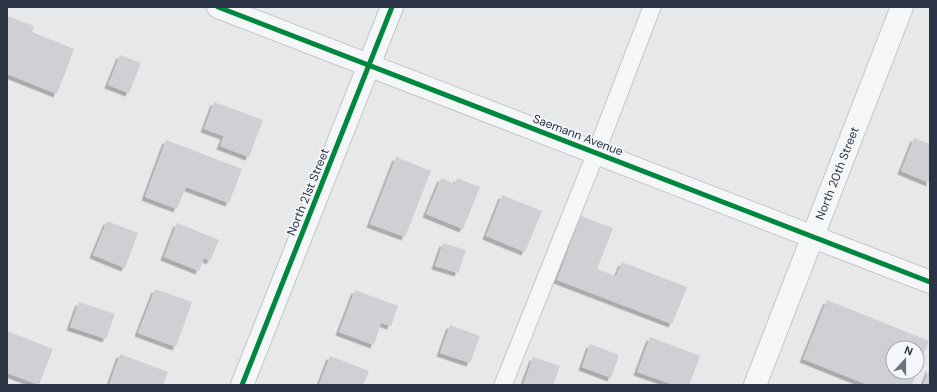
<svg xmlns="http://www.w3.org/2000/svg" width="937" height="392" font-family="'DM Sans',sans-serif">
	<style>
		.building { fill: #ced0d3; filter: url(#shadow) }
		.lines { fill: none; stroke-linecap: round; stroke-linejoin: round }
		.lane-casing { stroke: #c4c6c8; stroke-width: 19 }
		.street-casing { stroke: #c4c6c8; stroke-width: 24 }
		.lane { stroke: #f5f6f7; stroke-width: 17 }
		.street { stroke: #f5f6f7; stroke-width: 22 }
		.cycleway-casing { stroke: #f4f6f9; stroke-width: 8 }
		.cycleway { stroke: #00873e; stroke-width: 5 }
		.labels { text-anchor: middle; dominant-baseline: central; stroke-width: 3.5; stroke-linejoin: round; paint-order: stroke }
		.street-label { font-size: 12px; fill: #2b3445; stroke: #f4f6f9 }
	</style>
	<defs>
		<filter id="shadow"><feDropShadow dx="-3.5" dy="3.5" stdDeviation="0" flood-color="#0004"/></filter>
	</defs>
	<rect width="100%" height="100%" fill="#e6e8ea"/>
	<!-- building -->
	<path class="building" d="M 7,16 L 34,26 L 32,32 L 74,49 L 57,94 L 7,74 Z
		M 120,55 L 141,63 L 129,93 L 108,85 Z
		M 214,102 L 263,120 L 249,157 L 220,146 L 224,136 L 204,129 Z
		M 914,138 L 930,144 L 930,183 L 901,171 Z
		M 166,140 L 242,169 L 229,203 L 186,187 L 177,209 L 145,197 Z
		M 396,157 L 431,171 L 405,237 L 370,224 Z
		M 441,178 L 455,184 L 457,178 L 480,187 L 463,229 L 426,214 Z
		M 502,195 L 542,211 L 525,252 L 486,236 Z
		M 581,216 L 613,228 L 597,269 L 616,276 L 622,262 L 687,287 L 672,324 L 557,280 Z
		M 107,221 L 138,233 L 125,268 L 93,255 Z
		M 177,223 L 219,240 L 210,261 L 204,258 L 199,271 L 164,257 Z
		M 443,243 L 466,250 L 458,273 L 435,266 Z
		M 155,289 L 192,302 L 176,347 L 138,333 Z
		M 355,290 L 398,306 L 391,326 L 381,323 L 374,345 L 339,332 Z
		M 827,300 L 929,341 L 917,371 L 917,348 L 893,348 L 893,372 L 917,372 L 912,385 L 868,385 L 803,359 Z
		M 79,302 L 115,314 L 106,339 L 70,327 Z
		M 450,325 L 480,336 L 470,363 L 440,353 Z
		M 7,331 L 53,349 L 39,385 L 7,373 Z
		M 650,337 L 700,356 L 689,385 L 674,385 L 637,372 Z
		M 590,344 L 619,355 L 611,378 L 582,367 Z
		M 120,354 L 168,372 L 163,385 L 109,385 Z
		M 330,356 L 369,371 L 363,385 L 319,385 Z
		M 533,357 L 560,366 L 553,385 L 523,385 Z
		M 930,367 L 930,385 L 923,385 Z"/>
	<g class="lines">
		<!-- lane casing -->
		<g class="lane-casing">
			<path id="lane" d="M 503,385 L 596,153 L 652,7"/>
		</g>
		<!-- street casing -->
		<g class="street-casing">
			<g id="street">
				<path d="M 218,7 L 930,282"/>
				<path d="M 242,385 L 392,7"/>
				<path id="s1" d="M 755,385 L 902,7"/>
			</g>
		</g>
		<!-- lane -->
		<use href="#lane" class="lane"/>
		<!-- street -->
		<use href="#street" class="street"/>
		<!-- cycleway casing -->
		<g class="cycleway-casing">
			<path id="cycleway" d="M 218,7 L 930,282
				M 242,385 L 392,7"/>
		</g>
		<!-- cycleway -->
		<use href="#cycleway" class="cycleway"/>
	</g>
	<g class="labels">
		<!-- street labels -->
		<g class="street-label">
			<text transform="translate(578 135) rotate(21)">Saemann Avenue</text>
			<text stroke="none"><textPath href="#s1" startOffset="227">North 20th Street</textPath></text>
			<text transform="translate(308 192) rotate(-68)">North 21st Street</text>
		</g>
	</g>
	<!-- border -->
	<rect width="937" height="392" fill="none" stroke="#2b3445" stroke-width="16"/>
	<!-- north arrow -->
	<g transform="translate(905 360) rotate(21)"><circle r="19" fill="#f4f6f9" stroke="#a4a8b1"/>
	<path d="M0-3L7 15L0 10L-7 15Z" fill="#6c737f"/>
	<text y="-6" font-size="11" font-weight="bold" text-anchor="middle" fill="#2b3445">N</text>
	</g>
</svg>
